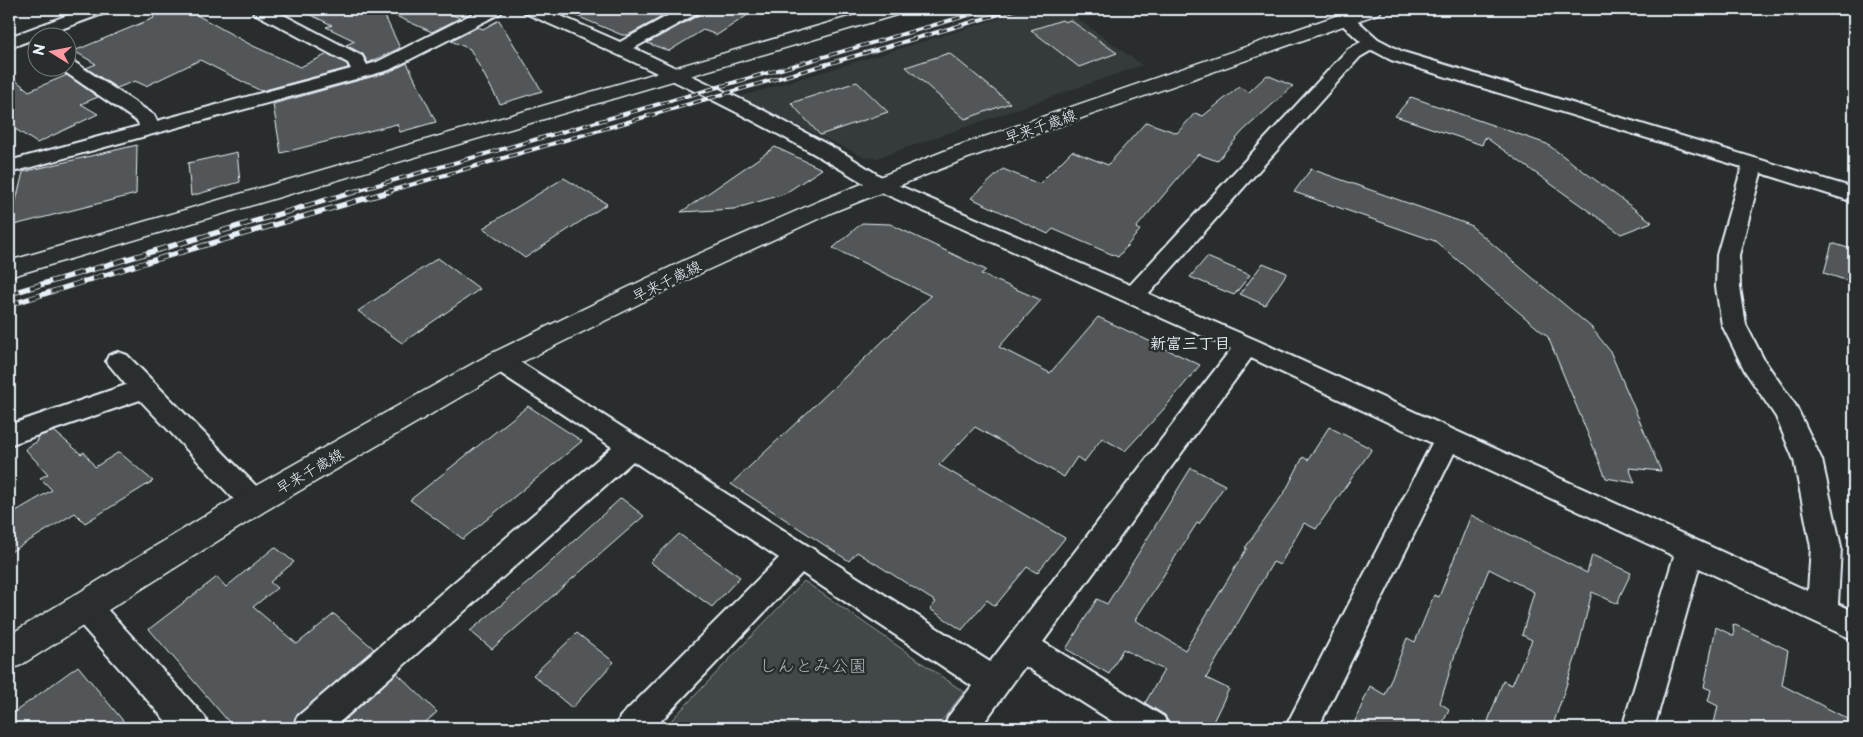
<svg xmlns="http://www.w3.org/2000/svg" width="1863" height="737" font-family="'Playpen Sans','Klee One',sans-serif">
	<style>
		.built { fill: #363a3b }
		.green { fill: #424648; stroke: #959ca0 }
		.building { fill: #535759; stroke: #e8f1f8 }
		.lines { fill: none; stroke-linecap: round; stroke-linejoin: round }
		.minor-casing { stroke: #e8f1f8; stroke-width: 4 }
		.tertiary-casing { stroke: #e8f1f8; stroke-width: 3 }
		.secondary-casing { stroke: #e8f1f8; stroke-width: 3 }
		.minor { fill: #2a2d2e; fill-rule: evenodd }
		.tertiary { fill: #2a2d2e; fill-rule: evenodd }
		.secondary { fill: #2a2d2e; fill-rule: evenodd }
		.rail-far1-casing { stroke: #e8f1f8; stroke-width: 4 }
		.rail-casing { stroke: #e8f1f8; stroke-width: 5.5 }
		.rail-far1 { stroke: #2a2d2e; stroke-width: 2.5; stroke-dasharray: 8; stroke-linecap: butt }
		.rail { stroke: #2a2d2e; stroke-width: 4; stroke-dasharray: 11; stroke-linecap: butt }
		.labels { text-anchor: middle; dominant-baseline: central; stroke-width: 5; stroke-linejoin: round; paint-order: stroke }
		.street-label { font-size: 15px; fill: #e8f1f8; stroke: #2a2d2e }
		.neighbourhood-label { font-size: 16px; font-weight: bold; fill: #e8f1f8; stroke: #2a2d2e }
		.near-park-label { font-size: 18px; fill: #aeb5ba; stroke: #2a2d2e }
	</style>
	<rect width="100%" height="100%" fill="#2a2d2e"/>
	<filter id="ink" filterUnits="userSpaceOnUse"><feTurbulence type="fractalNoise" baseFrequency=".02" numOctaves="2"/><feDisplacementMap in="SourceGraphic" scale="10" xChannelSelector="R" yChannelSelector="G"/><feConvolveMatrix kernelMatrix="1 2 1 2 8 2 1 2 1" color-interpolation-filters="sRGB"/></filter>
	<g filter="url(#ink)">
		<!-- built -->
		<path class="built" d="M 1031,9 L 1064,9 L 1142,65 L 877,158 L 864,157 L 739,97 Z"/>
		<!-- green -->
		<path class="green" d="M 804,581 L 964,692 L 936,728 L 664,728 Z"/>
		<!-- building -->
		<path class="building" d="M 150,9 L 186,9 L 251,45 L 300,67 L 328,54 L 347,64 L 348,68 L 261,91 L 200,60 L 146,86 L 135,81 L 117,88 L 86,68 L 96,64 L 74,51 L 154,18 Z
			M 298,9 L 439,9 L 460,18 L 432,32 L 382,10 L 400,48 L 368,63 L 363,54 L 346,45 L 355,41 L 326,27 L 332,25 Z
			M 560,9 L 677,9 L 628,35 L 622,35 Z
			M 702,9 L 757,9 L 717,35 L 703,30 L 669,51 L 647,43 L 699,15 Z
			M 499,20 L 542,91 L 500,104 L 470,49 L 451,41 L 478,27 L 483,29 Z
			M 1062,20 L 1065,22 L 1070,20 L 1117,53 L 1079,67 L 1031,30 Z
			M 949,53 L 1010,103 L 965,119 L 906,67 Z
			M 407,63 L 436,122 L 400,132 L 397,124 L 281,153 L 273,104 L 389,72 Z
			M 9,75 L 29,91 L 67,75 L 98,97 L 81,104 L 98,114 L 37,143 L 9,125 Z
			M 1267,75 L 1293,86 L 1243,131 L 1217,161 L 1198,154 L 1136,228 L 1140,230 L 1118,257 L 1053,229 L 1048,234 L 971,198 L 1003,169 L 1039,184 L 1072,151 L 1108,165 L 1146,122 L 1177,133 L 1195,113 L 1203,116 L 1239,87 L 1249,92 Z
			M 857,82 L 888,112 L 820,135 L 791,103 Z
			M 1411,97 L 1547,144 L 1652,222 L 1621,234 L 1485,137 L 1482,145 L 1395,116 Z
			M 137,145 L 136,194 L 10,226 L 23,172 Z
			M 775,147 L 822,169 L 784,194 L 734,209 L 681,212 Z
			M 237,152 L 240,182 L 191,196 L 188,163 Z
			M 1311,169 L 1470,225 L 1591,327 L 1610,351 L 1661,471 L 1629,468 L 1635,483 L 1606,478 L 1548,337 L 1435,241 L 1294,192 Z
			M 564,178 L 607,204 L 525,258 L 483,228 Z
			M 862,223 L 890,224 L 986,270 L 981,274 L 1041,300 L 999,347 L 1050,373 L 1098,317 L 1200,365 L 1163,410 L 1125,451 L 1102,438 L 1084,462 L 1077,457 L 1064,477 L 975,427 L 939,465 L 1065,538 L 1037,573 L 1027,567 L 995,606 L 987,600 L 962,630 L 930,609 L 936,602 L 857,552 L 849,561 L 731,484 L 931,296 L 833,248 Z
			M 1832,243 L 1854,250 L 1854,283 L 1824,273 Z
			M 1207,257 L 1250,275 L 1234,295 L 1190,277 Z
			M 438,258 L 480,289 L 402,343 L 358,311 Z
			M 1263,263 L 1287,273 L 1265,305 L 1240,294 Z
			M 528,406 L 582,441 L 463,539 L 410,500 Z
			M 1329,427 L 1372,449 L 1316,529 L 1304,523 L 1280,565 L 1273,562 L 1206,678 L 1229,689 L 1210,728 L 1180,728 L 1167,720 L 1165,715 L 1145,703 L 1164,670 L 1123,649 L 1109,674 L 1066,649 L 1097,599 L 1107,604 L 1191,468 L 1225,485 L 1199,524 L 1197,523 L 1135,620 L 1185,650 L 1247,548 L 1245,548 L 1286,490 L 1303,457 L 1308,460 Z
			M 54,431 L 81,454 L 84,452 L 95,467 L 119,452 L 153,481 L 85,523 L 75,513 L 9,553 L 9,515 L 52,490 L 40,478 L 48,474 L 25,449 L 38,441 L 37,437 Z
			M 621,498 L 644,516 L 492,649 L 470,631 L 531,580 Z
			M 1471,515 L 1587,573 L 1592,555 L 1631,573 L 1620,596 L 1618,604 L 1592,592 L 1577,653 L 1552,728 L 1500,728 L 1488,721 L 1503,681 L 1512,685 L 1532,640 L 1522,635 L 1534,592 L 1489,569 L 1457,648 L 1440,703 L 1449,709 L 1441,728 L 1352,728 L 1370,686 L 1385,695 L 1407,638 L 1415,642 L 1434,595 L 1439,597 Z
			M 679,534 L 740,577 L 712,607 L 650,562 Z
			M 275,547 L 294,562 L 270,582 L 277,588 L 253,607 L 297,644 L 334,614 L 374,649 L 296,716 L 291,728 L 234,728 L 149,629 L 217,577 L 226,587 Z
			M 1733,624 L 1788,650 L 1782,685 L 1854,722 L 1854,728 L 1713,728 L 1718,706 L 1708,701 L 1711,690 L 1704,687 L 1716,627 L 1734,636 Z
			M 577,633 L 614,662 L 572,708 L 533,675 Z
			M 78,666 L 129,728 L 9,728 L 9,716 Z
			M 397,673 L 437,712 L 419,728 L 336,728 Z"/>
		<g class="lines">
			<!-- minor casing -->
			<g class="minor-casing">
				<path id="minor" d="M 84,9 L 107,9 L 105,13 L 9,48 L 9,37 Z
					M 252,9 L 272,9 L 362,56 L 367,65 L 377,62 L 482,9 L 503,9 L 501,13 L 389,70 L 9,173 L 9,161 L 139,126 L 138,122 L 62,70 L 60,68 L 68,68 L 68,61 L 74,62 L 154,115 L 157,121 L 351,69 L 348,63 L 254,13 Z
					M 523,9 L 545,9 L 620,42 L 680,9 L 700,9 L 698,13 L 634,48 L 759,108 L 845,154 L 886,180 L 1130,285 L 1348,49 L 1361,42 L 1336,19 L 1339,15 L 1345,14 L 1351,15 L 1378,39 L 1403,52 L 1854,188 L 1854,202 L 1761,173 L 1739,255 L 1740,287 L 1746,325 L 1764,360 L 1796,406 L 1822,460 L 1841,547 L 1838,604 L 1854,611 L 1854,640 L 1699,568 L 1654,728 L 1622,728 L 1674,556 L 1454,453 L 1318,728 L 1285,728 L 1432,443 L 1251,358 L 1043,642 L 1164,717 L 1168,728 L 1123,728 L 1025,666 L 980,728 L 944,728 L 948,717 L 972,686 L 802,573 L 654,728 L 616,728 L 620,717 L 779,558 L 633,461 L 333,728 L 293,728 L 297,717 L 612,447 L 491,367 L 488,361 L 491,355 L 500,352 L 509,355 L 990,662 L 1231,349 L 872,188 C 761,120 644,65 525,13 ZM 1372,50 L 1391,60 L 1742,167 L 1717,255 L 1716,287 L 1722,325 L 1745,371 L 1776,417 L 1794,460 L 1811,547 L 1808,591 L 1256,340 L 1149,294 L 1360,57 Z
					M 118,352 L 127,355 L 264,494 L 268,502 L 264,510 L 254,513 L 244,510 L 140,400 L 9,445 L 9,425 L 126,385 L 106,361 L 109,355 Z
					M 84,593 L 95,596 L 205,717 L 209,728 L 172,728 L 73,616 L 69,606 L 73,596 Z"/>
			</g>
			<!-- tertiary casing -->
			<g class="tertiary-casing">
				<path id="tertiary" d="M 877,9 L 905,9 L 903,13 L 9,277 L 9,261 Z"/>
			</g>
			<!-- secondary casing -->
			<g class="secondary-casing">
				<path id="secondary" d="M 1356,9 L 1382,9 L 1380,13 L 968,158 L 833,212 L 703,272 L 510,368 L 265,511 L 21,665 L 9,670 L 9,635 L 243,493 L 490,354 L 685,260 L 817,202 L 952,148 Z"/>
			</g>
			<!-- minor -->
			<use href="#minor" class="minor"/>
			<!-- tertiary -->
			<use href="#tertiary" class="tertiary"/>
			<!-- secondary -->
			<use href="#secondary" class="secondary"/>
			<!-- rail-far1 casing -->
			<g class="rail-far1-casing">
				<path id="rail-far1" d="M 353,192 L 990,9
					M 386,192 L 1017,9"/>
			</g>
			<!-- rail casing -->
			<g class="rail-casing">
				<path id="rail" d="M 9,294 L 357,191
					M 9,305 L 137,265 L 391,191"/>
			</g>
			<!-- rail-far1 -->
			<use href="#rail-far1" class="rail-far1"/>
			<!-- rail -->
			<use href="#rail" class="rail"/>
		</g>
	</g>
	<g class="labels">
		<!-- street labels -->
		<g class="street-label">
			<text transform="translate(1040 125) rotate(-19)">早来千歳線</text>
			<text transform="translate(666 280) rotate(-26)">早来千歳線</text>
			<text transform="translate(309 470) rotate(-30)">早来千歳線</text>
		</g>
		<!-- neighbourhood labels -->
		<g class="neighbourhood-label">
			<text x="1190" y="342">新富三丁目</text>
		</g>
		<!-- near-park labels -->
		<g class="near-park-label">
			<text x="813" y="664">しんとみ公園</text>
		</g>
	</g>
	<!-- margin -->
	<rect width="1863" height="737" fill="none" stroke="#2a2d2e" stroke-width="30"/>
	<rect x="15" y="15" width="1833" height="707" fill="none" stroke="#e8f1f8" stroke-width="2" filter="url(#ink)"/>
	<!-- north arrow -->
	<g transform="translate(52 52) rotate(280)"><circle r="24" fill="#2a2d2e" stroke="#767b7f"/>
	<path d="M0-4L9 19L0 12L-9 19Z" fill="#ff9aa2"/>
	<text y="-8" font-size="14" font-weight="bold" text-anchor="middle" fill="#e8f1f8">N</text>
	</g>
</svg>
